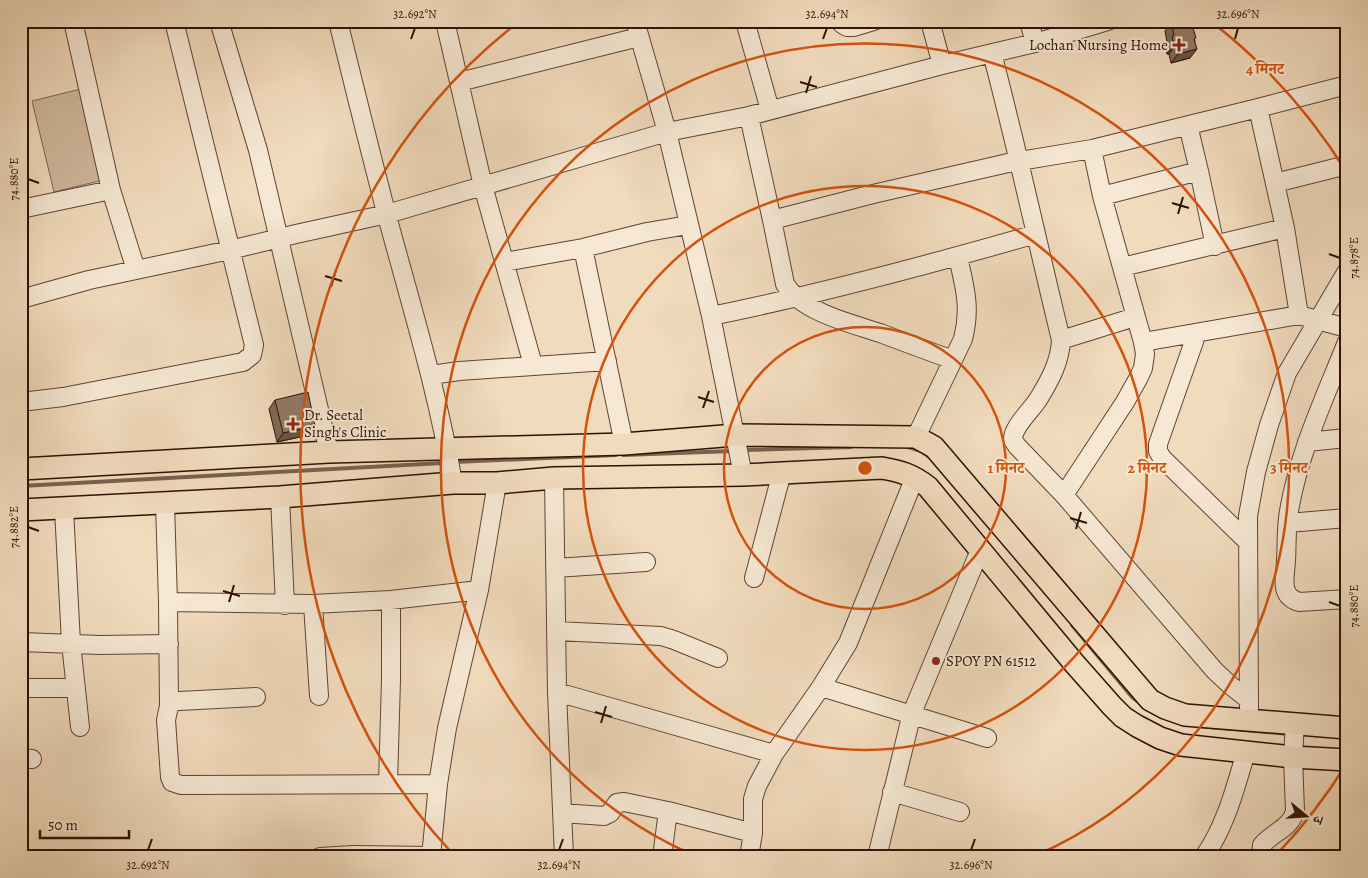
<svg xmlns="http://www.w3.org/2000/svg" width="1368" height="878" font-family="Alegreya,'Noto Serif Devanagari',serif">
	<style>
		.green { fill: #d0b99e; stroke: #7e6552 }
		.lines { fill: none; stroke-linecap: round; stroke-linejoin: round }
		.stream { stroke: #7a614e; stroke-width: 4 }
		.minor-casing { stroke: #5e4433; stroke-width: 20 }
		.major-casing { stroke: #2d1105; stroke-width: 24 }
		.minor { stroke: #f6e8d4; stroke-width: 18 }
		.major { stroke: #f1dbbd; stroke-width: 21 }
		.wall { fill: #7e6957; stroke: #2d1105 }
		.shaded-wall { fill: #675547; stroke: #2d1105 }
		.building { fill: #937a65; stroke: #2d1105 }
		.ticks { fill: none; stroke: #2d1105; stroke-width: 2 }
		.ring { fill: none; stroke: #d5520b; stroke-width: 2.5 }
		.poi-dot { fill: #8f2418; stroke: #f6e8d4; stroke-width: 2 }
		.labels { text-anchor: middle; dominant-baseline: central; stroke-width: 4; stroke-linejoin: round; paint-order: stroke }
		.poi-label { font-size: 15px; fill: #2d1105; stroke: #f6e8d4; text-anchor: start }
		.centre { fill: #d5520b; stroke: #f6e8d4; stroke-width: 2.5 }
		.ring-label { font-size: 15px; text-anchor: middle; font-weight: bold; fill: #d5520b; stroke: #f6e8d4; stroke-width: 4; stroke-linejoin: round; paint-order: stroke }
		.neatline { fill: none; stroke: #2d1105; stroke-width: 2 }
		.ticks-label { font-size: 12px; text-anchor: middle; fill: #2d1105 }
	</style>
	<rect width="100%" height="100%" fill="#f1dbbd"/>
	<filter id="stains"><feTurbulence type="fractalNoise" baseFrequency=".004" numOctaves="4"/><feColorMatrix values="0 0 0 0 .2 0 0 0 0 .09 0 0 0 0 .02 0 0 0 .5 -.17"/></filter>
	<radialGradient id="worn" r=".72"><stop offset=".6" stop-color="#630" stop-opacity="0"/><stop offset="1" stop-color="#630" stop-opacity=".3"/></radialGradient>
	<!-- green -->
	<path class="green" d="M 85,88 L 107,179 L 54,192 L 32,101 Z"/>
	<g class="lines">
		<!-- stream -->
		<path class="stream" d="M 905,446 L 921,451 L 932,459
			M 743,450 L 851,447
			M 623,455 L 733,451
			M 455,462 L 616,455
			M 21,486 L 443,463
			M 1072,625 L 1132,697 L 1141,704
			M 1198,726 L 1290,734"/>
		<!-- minor casing -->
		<g class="minor-casing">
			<path id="minor" d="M 73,21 L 111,190 L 136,270
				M 219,21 L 258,150 L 329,452
				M 338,21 C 354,86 370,151 387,216 C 411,305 438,392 453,483
				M 445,21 L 483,186 L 533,365
				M 635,21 L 667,132 L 711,316 L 743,475
				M 745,21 L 770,110
				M 841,21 L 842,24 L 847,27 L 854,27 L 874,21
				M 930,21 L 942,65
				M 1029,21 L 1035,43
				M 992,53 C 1017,148 1038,245 1061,340 C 1060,362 1050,380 1039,398 C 1032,410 1012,427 1013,440 L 1017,446 L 1064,495
				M 459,82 L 639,37
				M 749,116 L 772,220 L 785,284 C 802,312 850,323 880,333 C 904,342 928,351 953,360
				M 1188,125 L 1199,171
				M 1092,149 L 1102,196 L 1143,342 L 1145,354 L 1143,368 L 1139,377 L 1125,402 L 1064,495 L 1215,671 L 1230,685 L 1249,700
				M 1275,183 L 1347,165
				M 1102,196 L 1199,171 L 1215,246
				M 21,209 L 111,190
				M 772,220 L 873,194 L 1008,163 L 1092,149 L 1258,108
				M 583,248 L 624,444
				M 505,262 L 583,248 L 647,232 L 688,225
				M 1122,267 L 1285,228
				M 21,299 L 89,280 L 230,250 L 296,234 L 387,214 L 667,132 L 749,116 L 942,65 L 1035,43 L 1108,21
				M 1299,315 L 1285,228 L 1258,108 L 1347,85
				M 711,316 C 820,294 928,265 1036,234
				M 1197,333 L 1158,444 L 1158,451 L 1162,458 L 1248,542
				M 1061,340 L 1135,317
				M 1143,342 L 1299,315 L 1347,328
				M 1347,342 C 1325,397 1299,452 1289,511 C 1286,527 1287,544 1286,561 C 1285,578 1279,596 1299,602 L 1347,599
				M 431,375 L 459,371 L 607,361
				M 21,402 L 63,397 L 243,362 L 252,355 L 254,345 L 174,21
				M 916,437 L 963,339 C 971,308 965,288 958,257
				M 1307,442 L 1347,438
				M 554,478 L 557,692 L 564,857
				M 280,497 L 285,605
				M 165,503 L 168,602 L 169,706
				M 64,509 L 71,643 L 80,727
				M 1288,523 L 1347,518
				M 555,568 L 646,562
				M 754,578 L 782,472
				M 168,602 L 313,604 L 391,600 L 479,590
				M 313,604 L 319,696
				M 556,631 L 661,636 L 674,640 L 718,658
				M 21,642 L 100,645 L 169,644
				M 821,687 L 987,738
				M 21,688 L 76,688
				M 557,692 L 774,754
				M 256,697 L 179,701 L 174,702 L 169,706 L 166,720 L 170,777 L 172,782 L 181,785 L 438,784
				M 1249,709 L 1248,516 L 1256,472 L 1269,425 L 1287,373 L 1347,271
				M 21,758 L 32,759
				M 388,784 L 391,680 L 391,600
				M 892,792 L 960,812
				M 562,813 L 604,816 L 610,813 L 617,803 L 624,802 L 668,811 L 753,833
				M 320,857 L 354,855 L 431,856
				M 431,857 L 438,784 L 447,728 L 479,590 L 497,483
				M 662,857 L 668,811
				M 749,857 L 753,833 L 753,799 L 757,786 L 774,754 L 821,687 L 848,643 L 915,477
				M 877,857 L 912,713 L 980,550
				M 1204,857 C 1226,825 1235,789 1246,752
				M 1261,857 L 1262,845 C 1273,832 1291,828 1295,811 L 1293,757 L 1295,723"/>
		</g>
		<!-- major casing -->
		<g class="major-casing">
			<path id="major" d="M 21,469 L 329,452 L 624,444 L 736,435 L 916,437 L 934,447 L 1150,700 L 1165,708 L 1185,715 L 1347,728
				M 21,510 L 280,497 L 453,483 L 497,483 L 554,478 L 743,475 L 882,468 C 900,471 913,475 928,487 L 1074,663 L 1112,706 L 1123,717 L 1137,726 L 1160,738 L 1181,745 L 1293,757 L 1347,760"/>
		</g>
		<!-- minor -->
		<use href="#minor" class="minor"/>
		<!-- major -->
		<use href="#major" class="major"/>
	</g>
	<!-- wall -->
	<path class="wall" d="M 1171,22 L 1195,40 L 1190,58 L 1171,63 L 1169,54 L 1167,54 L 1165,45 L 1167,42 L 1165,31 Z
		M 275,400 L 309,435 L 277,442 L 269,409 Z"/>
	<!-- shaded-wall -->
	<path class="shaded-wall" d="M 1174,45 L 1175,45 L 1169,54 L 1167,54 Z
		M 1197,49 L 1190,58 L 1171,63 L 1178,54 Z
		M 315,426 L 309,435 L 277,442 L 283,433 Z"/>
	<!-- building -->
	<path class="building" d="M 1176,21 L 1191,21 L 1196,38 L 1194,39 L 1197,49 L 1178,54 L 1175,45 L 1174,45 L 1172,36 L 1174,35 L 1171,22 Z
		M 308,392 L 315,426 L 283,433 L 275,400 Z"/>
	<!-- ticks -->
	<path class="ticks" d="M 411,39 L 415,28M 823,39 L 827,28M 1235,39 L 1238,28M 800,82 L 817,87M 806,93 L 811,76M 28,179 L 39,183M 1172,203 L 1189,208M 1178,214 L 1183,197M 1329,254 L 1340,258M 325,276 L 342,281M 331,287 L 336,270M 698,397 L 714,402M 703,408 L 709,391M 1070,518 L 1087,523M 28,527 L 39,531M 1076,529 L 1081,512M 223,591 L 240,596M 229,602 L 234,585M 1329,602 L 1340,606M 595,712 L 612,717M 601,723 L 606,706M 148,850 L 152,839M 559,850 L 563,839M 971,850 L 975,839"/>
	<!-- distance rings -->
	<g class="ring">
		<circle cx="865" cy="468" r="141"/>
		<circle cx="865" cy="468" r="282"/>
		<path d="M693 855A424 424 0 1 1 1037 855"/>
		<path d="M1347 763A565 565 0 0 1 1278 853M452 853A565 565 0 0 1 517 23M1213 23A565 565 0 0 1 1347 173"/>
	</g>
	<!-- markers -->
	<g class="poi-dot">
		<path d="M1176.5 37.5h5v5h5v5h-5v5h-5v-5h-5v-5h5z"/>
		<path d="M290.5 416.5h5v5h5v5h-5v5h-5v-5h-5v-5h5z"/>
		<circle cx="936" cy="661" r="5"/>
	</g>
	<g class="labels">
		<!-- poi labels -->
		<g class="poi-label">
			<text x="1168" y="45" text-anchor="end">Lochan Nursing Home</text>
			<text x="304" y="415">Dr. Seetal<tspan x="304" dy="17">Singh's Clinic</tspan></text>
			<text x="946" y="661">SPOY PN 61512</text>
		</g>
	</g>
	<circle cx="865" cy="468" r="8" class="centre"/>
	<g class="ring-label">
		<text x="1265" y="74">4 मिनट</text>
		<text x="1006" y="473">1 मिनट</text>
		<text x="1147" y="473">2 मिनट</text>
		<text x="1289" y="473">3 मिनट</text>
	</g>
	<!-- margin -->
	<rect width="1368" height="878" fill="none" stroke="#f1dbbd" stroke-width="55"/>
	<!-- north arrow -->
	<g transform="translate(1306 816) rotate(108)" stroke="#f6e8d4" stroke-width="4" paint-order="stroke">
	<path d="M0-4L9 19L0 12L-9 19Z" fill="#2d1105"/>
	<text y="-8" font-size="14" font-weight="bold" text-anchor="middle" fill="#2d1105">उ</text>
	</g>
	<!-- scale -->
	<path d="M40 830v8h89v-8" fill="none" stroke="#2d1105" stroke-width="2.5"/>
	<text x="48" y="830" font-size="15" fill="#2d1105" stroke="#f6e8d4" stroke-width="4" paint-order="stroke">50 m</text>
	<rect x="28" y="28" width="1312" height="822" class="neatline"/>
	<g class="ticks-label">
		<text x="415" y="18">32.692°N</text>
		<text x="827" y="18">32.694°N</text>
		<text x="1238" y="18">32.696°N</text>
		<text transform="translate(14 179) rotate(-90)" y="4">74.880°E</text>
		<text transform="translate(1354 258) rotate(-90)" y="4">74.878°E</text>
		<text transform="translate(14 527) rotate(-90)" y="4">74.882°E</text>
		<text transform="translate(1354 606) rotate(-90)" y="4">74.880°E</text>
		<text x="148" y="869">32.692°N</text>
		<text x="559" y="869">32.694°N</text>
		<text x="971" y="869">32.696°N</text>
	</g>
	<rect width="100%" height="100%" filter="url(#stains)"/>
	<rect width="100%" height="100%" fill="url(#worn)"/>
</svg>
